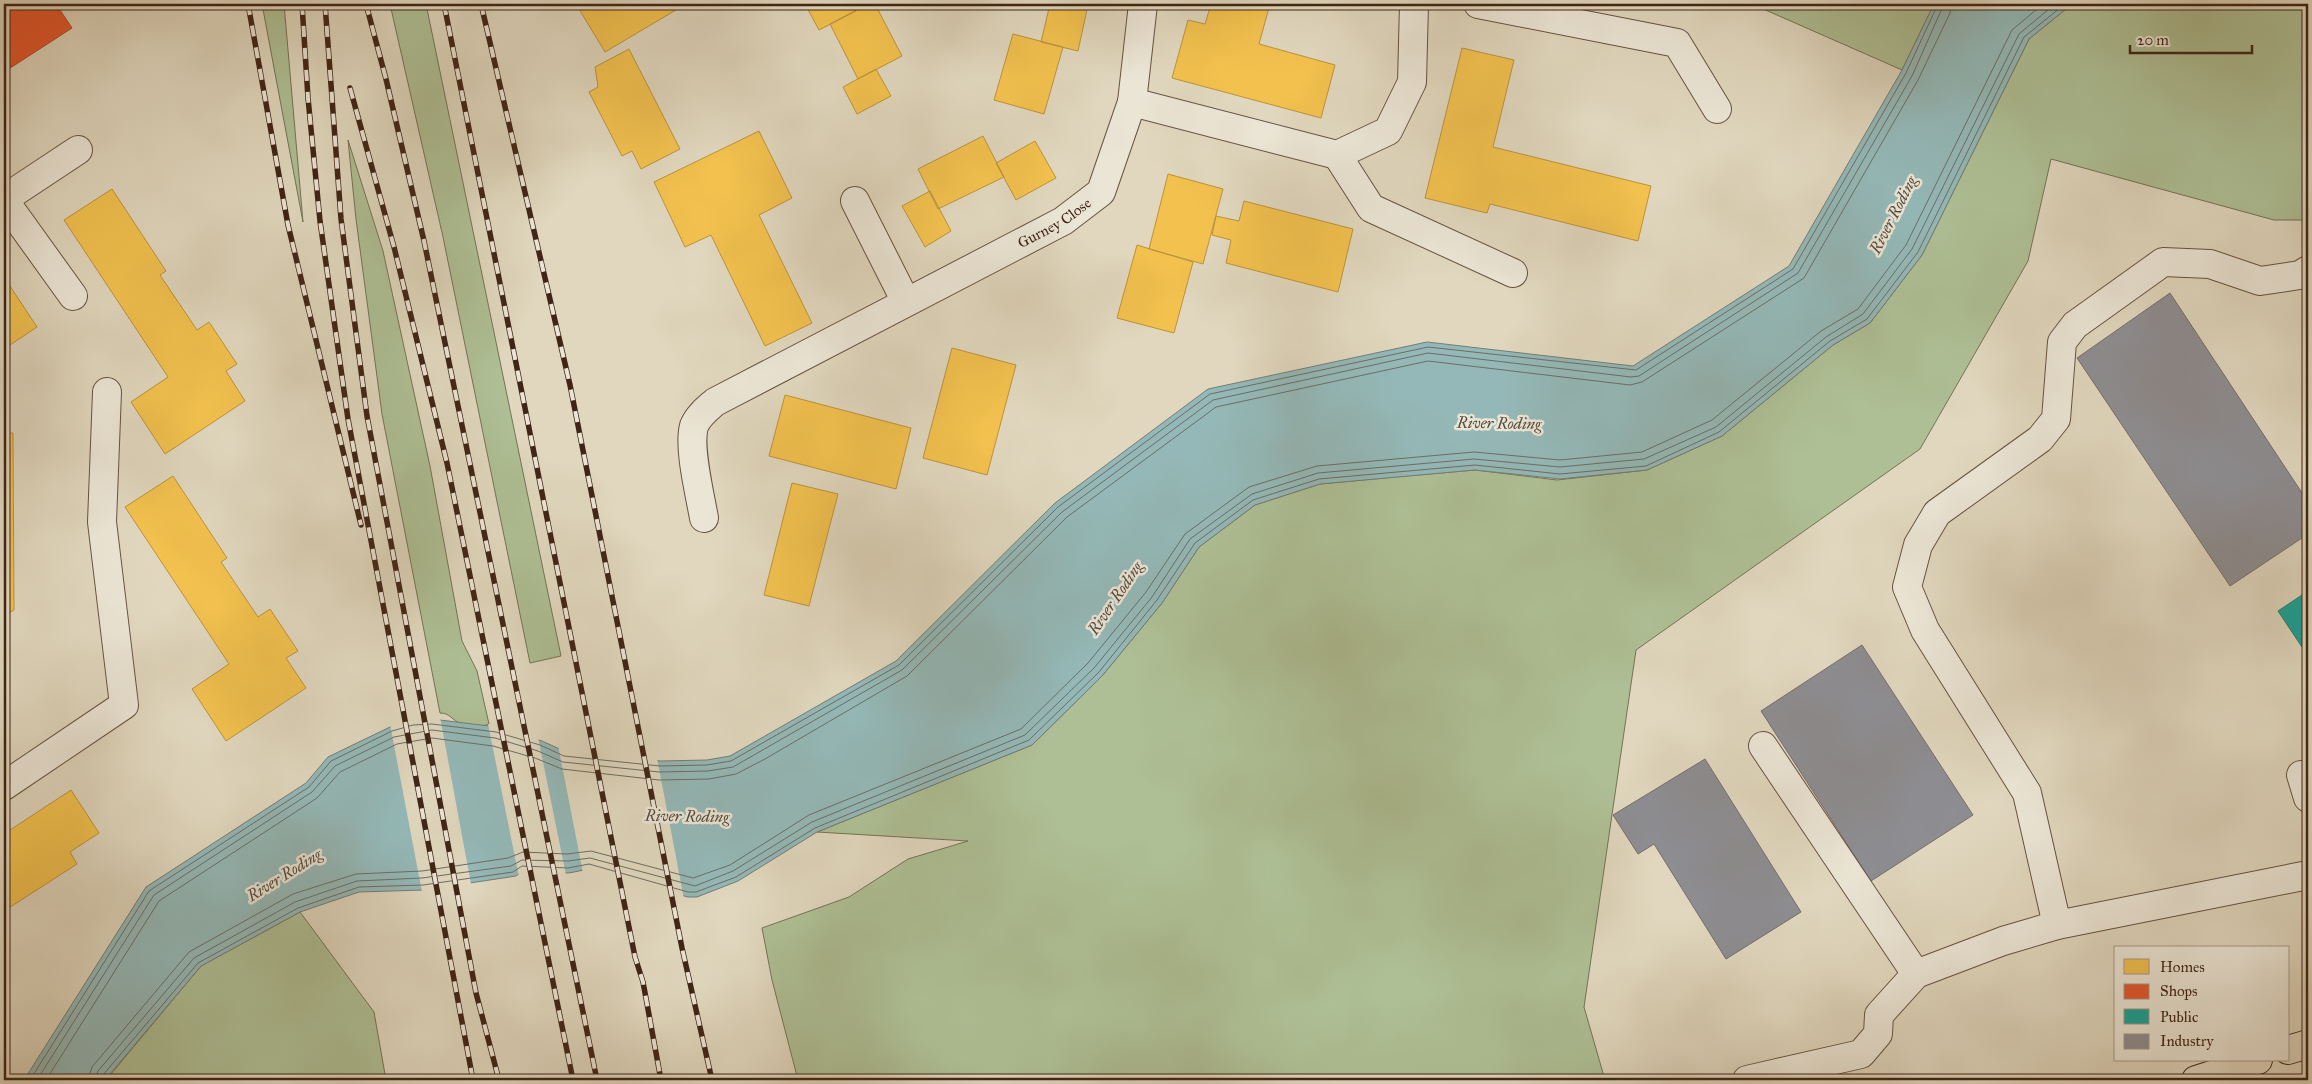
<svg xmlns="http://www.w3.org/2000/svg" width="2312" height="1084" font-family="'IM FELL Great Primer',serif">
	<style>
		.green { fill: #aebf95; stroke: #767256 }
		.water { fill: #94b8b7; stroke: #727d77 }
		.pier { fill: #e0d7be }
		.homes { fill: #f2c14e; stroke: #bc923d }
		.shops { fill: #e4572e; stroke: #b24827 }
		.public { fill: #17a398; stroke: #237d71 }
		.industry { fill: #8d8d92; stroke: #766e6d }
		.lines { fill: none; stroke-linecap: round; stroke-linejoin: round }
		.shore { stroke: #6a6e66; stroke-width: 1 }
		.minor-casing { stroke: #675240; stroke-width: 30 }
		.highway-casing { stroke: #3f2516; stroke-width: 30 }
		.minor { stroke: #ebe5d5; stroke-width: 28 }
		.highway { stroke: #e0d7be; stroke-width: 28 }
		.rail-casing { stroke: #3f2516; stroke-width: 5.5 }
		.rail { stroke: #ebe5d5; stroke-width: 4; stroke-dasharray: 11; stroke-linecap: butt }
		.labels { text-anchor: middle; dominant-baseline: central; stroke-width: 5; stroke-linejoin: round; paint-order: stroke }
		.street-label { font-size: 15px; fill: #3f2516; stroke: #ebe5d5 }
		.water-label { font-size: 16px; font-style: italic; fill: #544a3e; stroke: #ebe5d5 }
	</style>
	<rect width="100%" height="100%" fill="#e0d7be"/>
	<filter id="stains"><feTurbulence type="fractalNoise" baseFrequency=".004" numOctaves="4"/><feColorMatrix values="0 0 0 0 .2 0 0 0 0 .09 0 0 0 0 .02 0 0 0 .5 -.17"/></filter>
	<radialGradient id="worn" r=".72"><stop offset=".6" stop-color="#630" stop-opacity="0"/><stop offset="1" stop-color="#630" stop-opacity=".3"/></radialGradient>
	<!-- green -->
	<path class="green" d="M 262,4 L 284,4 L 303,222 Z
		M 390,4 L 426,4 L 561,656 L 530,663 L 443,237 Z
		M 1752,4 L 1934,4 L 1902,70 Z
		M 2072,4 L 2308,4 L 2308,220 L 2274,220 L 2051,159 L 2028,261 L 1920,449 L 1636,650 L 1584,1007 L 1605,1080 L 798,1080 L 772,980 L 762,928 L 849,897 L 908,859 L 968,841 L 817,832 L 1032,745 L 1102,676 L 1162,603 L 1199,547 L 1255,505 L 1320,484 L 1394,477 L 1475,470 L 1557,480 L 1647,470 L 1722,436 L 1833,345 L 1870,323 L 1922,255 L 2029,39 Z
		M 348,140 L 383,251 L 430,466 L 462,641 L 477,671 L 489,724 C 483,727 468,726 461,724 C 452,720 450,713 440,713 L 382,414 L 356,219 Z
		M 300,912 L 374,1012 L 386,1080 L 106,1080 L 201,966 Z"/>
	<!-- water -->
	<path class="water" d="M 1934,4 L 2072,4 L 2029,39 L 1922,255 L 1870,323 L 1833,345 L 1722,436 L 1647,470 L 1560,479 L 1475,470 L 1320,484 L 1255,505 L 1199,547 L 1162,603 L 1102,676 L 1032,745 L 817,832 L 738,881 L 697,897 L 688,897 L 589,869 L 569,873 L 523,871 L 516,876 L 424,890 L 359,892 L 300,912 L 201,966 L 105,1080 L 24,1080 L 146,887 L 306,783 L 328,757 L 390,727 L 412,721 L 432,719 L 497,727 L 542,741 L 564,751 L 661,761 L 707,760 L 730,756 L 896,661 L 1055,503 L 1208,389 L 1427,342 L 1633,366 L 1789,266 L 1902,70 Z"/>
	<!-- pier -->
	<path class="pier" d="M 432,716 L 440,717 L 471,884 L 422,892 L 390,724 L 412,718 Z
		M 488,724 L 538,737 L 566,875 L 523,874 L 519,877 Z
		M 558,745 L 565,748 L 657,758 L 684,899 L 589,872 L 583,873 Z"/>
	<!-- homes -->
	<path class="homes" d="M 576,4 L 686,4 L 605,52 Z
		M 805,4 L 852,4 L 856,11 L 819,30 Z
		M 868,4 L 875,4 L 902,56 L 858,79 L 830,24 Z
		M 1050,4 L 1088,5 L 1078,51 L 1041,42 Z
		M 1211,4 L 1270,4 L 1259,44 L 1335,65 L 1321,118 L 1172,78 L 1188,20 L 1205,24 Z
		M 1013,34 L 1063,47 L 1044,114 L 994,100 Z
		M 1462,48 L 1514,60 L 1493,147 L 1651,186 L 1638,241 L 1490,204 L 1487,213 L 1425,198 Z
		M 629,49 L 680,149 L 641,169 L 632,151 L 622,156 L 589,92 L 598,87 L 595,67 Z
		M 876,69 L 891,96 L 857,114 L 843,87 Z
		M 759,131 L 792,198 L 759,215 L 812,323 L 765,346 L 711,235 L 685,247 L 654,182 Z
		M 983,136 L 1004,177 L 938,209 L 918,169 Z
		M 1035,141 L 1056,178 L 1016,200 L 996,163 Z
		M 1168,174 L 1223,189 L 1203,264 L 1149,249 Z
		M 112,189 L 166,271 L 160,275 L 197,330 L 209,322 L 237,364 L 226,371 L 245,401 L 165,454 L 131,402 L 168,377 L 64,220 Z
		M 930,191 L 951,231 L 925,247 L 902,206 Z
		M 1244,201 L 1353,229 L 1338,292 L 1226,263 L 1231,240 L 1212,235 L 1216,216 L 1239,221 Z
		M 1137,245 L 1193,262 L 1174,333 L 1117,318 Z
		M 8,283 L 37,327 L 4,349 L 4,286 Z
		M 952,348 L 1016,365 L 987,475 L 923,458 Z
		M 785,395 L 911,428 L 896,489 L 769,456 Z
		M 4,433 L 13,433 L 14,610 L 4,616 Z
		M 173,476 L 227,558 L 221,562 L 258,617 L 270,609 L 298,651 L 286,658 L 306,688 L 226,741 L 192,689 L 229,664 L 125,507 Z
		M 792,483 L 838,494 L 809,606 L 764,595 Z
		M 71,790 L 99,833 L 70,852 L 77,864 L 4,911 L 4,834 Z"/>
	<!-- shops -->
	<path class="shops" d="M 4,4 L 56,4 L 72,28 L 4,72 Z"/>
	<!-- public -->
	<path class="public" d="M 2308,591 L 2308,656 L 2278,611 Z"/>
	<!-- industry -->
	<path class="industry" d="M 2170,293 L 2308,502 L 2308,534 L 2230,586 L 2077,358 Z
		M 1862,645 L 1973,815 L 1871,881 L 1761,711 Z
		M 1705,759 L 1801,912 L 1726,959 L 1654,844 L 1638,854 L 1613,815 Z"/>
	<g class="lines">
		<!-- shore -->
		<path class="shore" d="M 30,1080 L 149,891 L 309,787 L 331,761 L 392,731 L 413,725 L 432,724 L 496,732 L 540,745 L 564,756 L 660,766 L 707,765 L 731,761 L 899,665 L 1058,507 L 1210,394 L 1428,347 L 1636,370 L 1793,269 L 1906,73 L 1938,4
			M 37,1080 L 154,895 L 312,792 L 335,766 L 394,737 L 432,730 L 495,738 L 538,751 L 563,762 L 659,772 L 708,771 L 733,767 L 902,670 L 1062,512 L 1213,400 L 1428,353 L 1631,377 L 1639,376 L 1798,273 L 1912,76 L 1944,4
			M 46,1080 L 159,901 L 317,798 L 340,772 L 397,744 L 432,738 L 493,746 L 535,758 L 562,769 L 659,780 L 709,779 L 736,774 L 765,759 L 907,676 L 1067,517 L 1216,407 L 1428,361 L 1630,385 L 1642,382 L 1804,278 L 1918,80 L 1950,13 L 1952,4
			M 88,1080 L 92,1067 L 189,952 L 293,894 L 356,874 L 422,871 L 508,858 L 523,852 L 567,854 L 591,851 L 693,878 L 730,865 L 809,815 L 1021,729 L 1088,663 L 1146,592 L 1185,534 L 1249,487 L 1317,466 L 1474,452 L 1560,460 L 1642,452 L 1712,420 L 1821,331 L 1858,309 L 1906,245 L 2012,30 L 2043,4
			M 95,1080 L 98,1071 L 194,958 L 295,902 L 357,881 L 422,878 L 511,866 L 522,860 L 568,861 L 590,858 L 695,886 L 733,871 L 812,822 L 1025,735 L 1094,668 L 1152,597 L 1190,539 L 1252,494 L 1318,473 L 1474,459 L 1560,467 L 1644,459 L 1716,427 L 1826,337 L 1863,314 L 1912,249 L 2019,34 L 2055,4
			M 102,1080 L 103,1075 L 198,963 L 298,908 L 359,887 L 423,885 L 513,872 L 522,866 L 568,868 L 589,864 L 688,892 L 696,892 L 736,877 L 815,828 L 1029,740 L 1099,672 L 1157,600 L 1195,543 L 1253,500 L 1319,479 L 1475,465 L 1560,474 L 1646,466 L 1719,432 L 1830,341 L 1867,319 L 1918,252 L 2024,37 L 2065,4"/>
		<!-- minor casing -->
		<g class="minor-casing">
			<g id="minor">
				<path d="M 1478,4 L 1677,43 L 1717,109"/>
				<path d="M 1132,102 L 1337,155 L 1388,131 L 1412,82 L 1414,4"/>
				<path d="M 1337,155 L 1371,208 L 1513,273"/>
				<path d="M 4,199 L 78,150"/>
				<path d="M 4,200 L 73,296"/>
				<path d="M 855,201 L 906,302"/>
				<path d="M 2308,270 L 2300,275 L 2260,281 L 2210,264 L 2163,262 L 2075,325 L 2062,342 L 2056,419 L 2040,439 L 1937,513 L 1918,545 L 1907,587 L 1925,630 L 2027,793 L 2057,925 L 2308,875"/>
				<path id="s1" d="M 704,518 C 700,495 688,447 694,426 C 698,416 707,409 715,402 L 1063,221 L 1101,192 L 1132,102 L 1143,4"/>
				<path d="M 1763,746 L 1916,974"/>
				<path d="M 2301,775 L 2308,798"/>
				<path d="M 4,786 L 124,705 L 102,522 L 107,392"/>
				<path d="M 1747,1080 L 1861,1054 L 1878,1034 L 1879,1015 L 1916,974 L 2003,941 L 2057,925"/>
			</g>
		</g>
		<!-- highway casing -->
		<g class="highway-casing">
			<path id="highway" d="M 2288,1050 L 2308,1044
				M 2196,1080 L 2258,1060"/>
		</g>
		<!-- minor -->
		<use href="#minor" class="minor"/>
		<!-- highway -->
		<use href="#highway" class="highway"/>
		<!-- rail casing -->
		<g class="rail-casing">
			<path id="rail" d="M 248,4 L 288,225 L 361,525
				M 302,4 L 308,98 L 320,221 L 348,419 L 473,1080
				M 325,4 L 341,219 L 367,416 L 476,993 L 499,1080
				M 366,4 L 386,79 L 424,241 L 597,1080
				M 444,4 L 635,957 L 643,982 L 661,1080
				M 481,4 L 570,385 L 682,948 L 712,1080
				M 350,88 L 394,247 L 447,463 L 573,1080"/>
		</g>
		<!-- rail -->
		<use href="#rail" class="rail"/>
	</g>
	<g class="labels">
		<!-- street labels -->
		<g class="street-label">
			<text stroke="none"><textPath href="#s1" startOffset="509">Gurney Close</textPath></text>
		</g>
		<!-- water labels -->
		<g class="water-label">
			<text transform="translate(1893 215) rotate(-63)">River Roding</text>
			<text transform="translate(1499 423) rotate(1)">River Roding</text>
			<text transform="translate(1115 598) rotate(-56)">River Roding</text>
			<text transform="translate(687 816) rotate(1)">River Roding</text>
			<text transform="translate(284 875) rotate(-32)">River Roding</text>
		</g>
	</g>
	<!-- margin -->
	<rect width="2312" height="1084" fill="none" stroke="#e0d7be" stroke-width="20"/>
	<rect x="5" y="5" width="2302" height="1074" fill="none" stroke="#3f2516" stroke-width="2.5"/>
	<rect x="10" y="10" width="2292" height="1064" fill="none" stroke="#3f2516"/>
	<!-- legend -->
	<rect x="2114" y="946" width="175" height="115" fill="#ebe5d5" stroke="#a69889"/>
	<rect x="2124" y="959" width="25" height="15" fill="#f2c14e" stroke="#a69889"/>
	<text x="2160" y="972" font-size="15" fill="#3f2516">Homes</text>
	<rect x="2124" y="984" width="25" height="15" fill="#e4572e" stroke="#a69889"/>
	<text x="2160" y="996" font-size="15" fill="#3f2516">Shops</text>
	<rect x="2124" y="1009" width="25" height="15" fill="#17a398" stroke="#a69889"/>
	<text x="2160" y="1022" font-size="15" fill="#3f2516">Public</text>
	<rect x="2124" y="1034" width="25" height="15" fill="#8d8d92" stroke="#a69889"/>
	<text x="2160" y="1046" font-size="15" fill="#3f2516">Industry</text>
	<!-- scale -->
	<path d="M2130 45v8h122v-8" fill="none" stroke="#3f2516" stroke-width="2.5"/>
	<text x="2137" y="45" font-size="15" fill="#3f2516" stroke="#ebe5d5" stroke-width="4" paint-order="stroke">20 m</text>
	<rect width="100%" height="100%" filter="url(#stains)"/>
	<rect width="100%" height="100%" fill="url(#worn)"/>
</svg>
